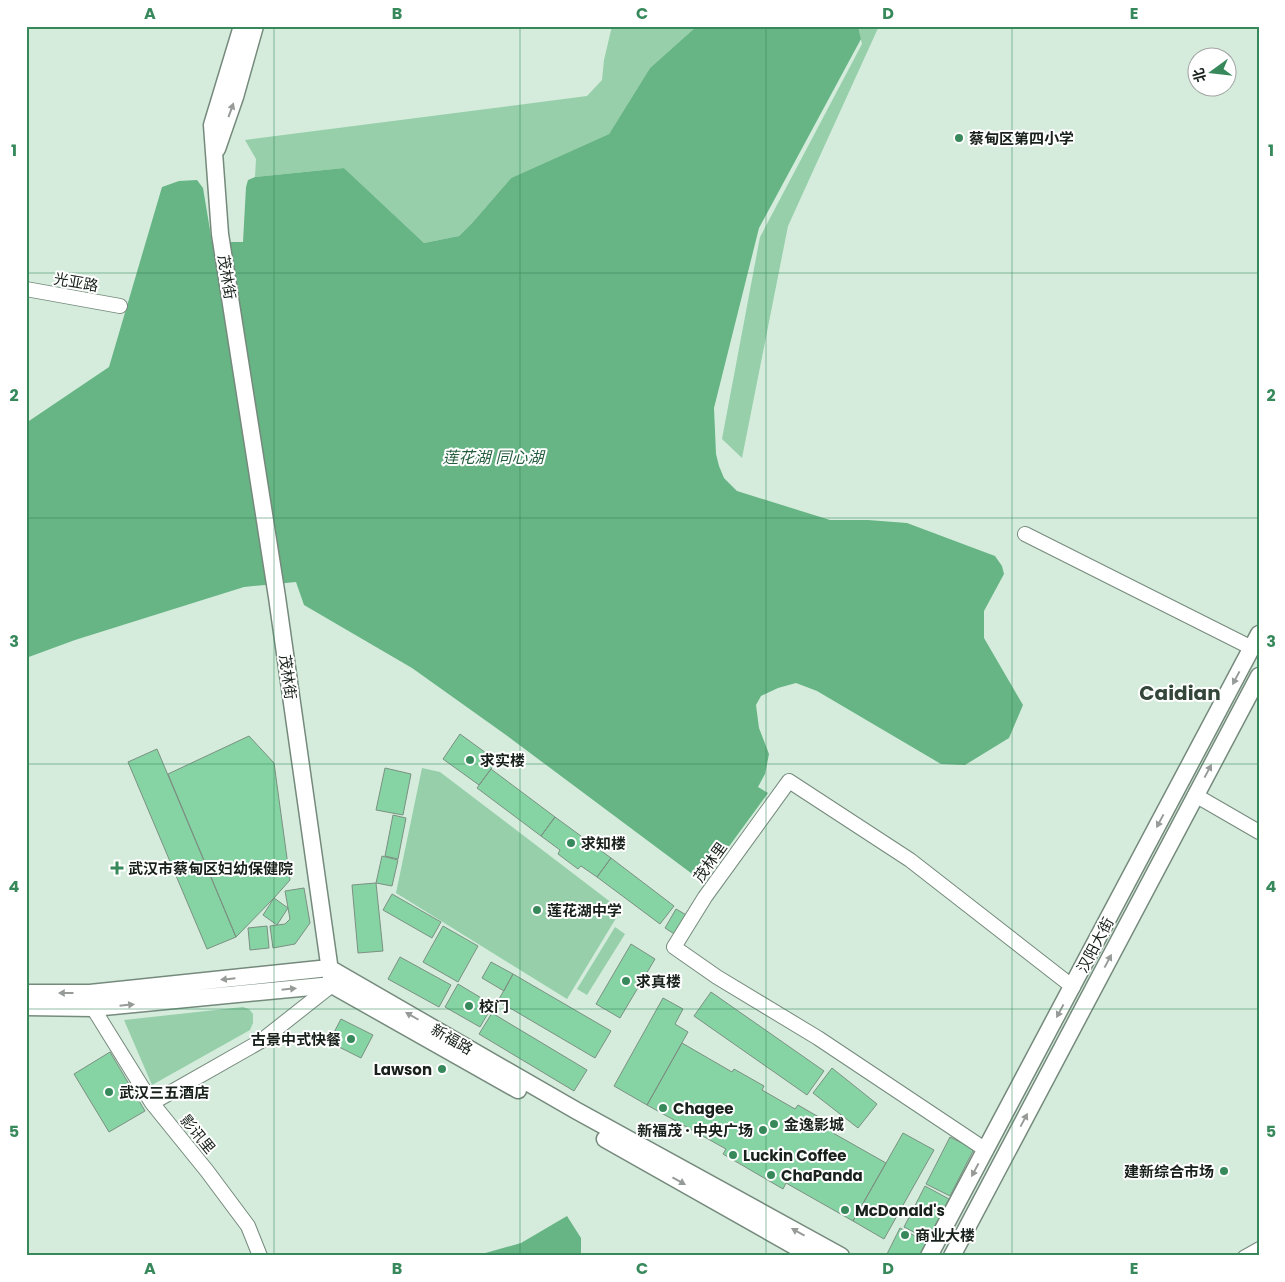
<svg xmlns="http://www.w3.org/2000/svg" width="1285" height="1282" font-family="Poppins,'Noto Sans SC',sans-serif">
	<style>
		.green { fill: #96cfaa }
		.water { fill: #67b485 }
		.building { fill: #86d4a4; stroke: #7b9082 }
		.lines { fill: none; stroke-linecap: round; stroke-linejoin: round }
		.pedestrian-casing { stroke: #758a7c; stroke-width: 12 }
		.minor-casing { stroke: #758a7c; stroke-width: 16 }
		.tertiary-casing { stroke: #758a7c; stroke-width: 19 }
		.pedestrian { stroke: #fff; stroke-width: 10 }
		.minor { stroke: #fff; stroke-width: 14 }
		.tertiary { stroke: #fff; stroke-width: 16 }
		.oneway { fill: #979b98 }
		.grid { fill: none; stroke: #37895b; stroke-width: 1; stroke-opacity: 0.55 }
		.poi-dot { fill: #37895b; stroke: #fff; stroke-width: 2 }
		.labels { text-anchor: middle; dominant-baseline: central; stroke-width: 4; stroke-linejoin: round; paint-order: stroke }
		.poi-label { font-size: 15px; font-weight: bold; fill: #18211b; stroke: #fff; text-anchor: start }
		.street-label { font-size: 15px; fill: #18211b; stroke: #fff }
		.water-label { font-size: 16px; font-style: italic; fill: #255e3d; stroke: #fff }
		.district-label { font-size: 20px; font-weight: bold; fill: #334639; stroke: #fff }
		.neatline { fill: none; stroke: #37895b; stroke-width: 2 }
		.grid-label { font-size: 16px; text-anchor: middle; font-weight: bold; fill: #37895b }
	</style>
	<rect width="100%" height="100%" fill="#d5ecdc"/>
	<!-- green -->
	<path class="green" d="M 612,26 L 697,26 L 650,68 L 609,134 L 511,178 L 473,222 L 459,236 L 424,243 L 344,168 L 255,177 L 256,159 L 245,140 L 587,96 L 602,80 L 604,60 Z
		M 858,26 L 879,26 L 788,226 L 742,458 L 722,439 L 760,237 L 862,44 Z
		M 422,768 L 440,772 L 621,910 L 567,999 L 396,893 Z
		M 615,927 L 625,934 L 587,995 L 577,989 Z
		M 243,1007 L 249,1009 L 253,1014 L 253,1023 L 250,1030 L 152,1085 L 124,1020 Z"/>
	<!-- water -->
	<path class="water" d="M 697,26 L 858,26 L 861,39 L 759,228 L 714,408 L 716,454 L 719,466 L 724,478 L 737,491 L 830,520 L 868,520 L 907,523 L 995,556 L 1002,566 L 1004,574 L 984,611 L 984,638 L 1023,705 L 1009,738 L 965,765 L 941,764 L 817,691 L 796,683 L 778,688 L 761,696 L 756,705 L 759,728 L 769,754 L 765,774 L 758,787 L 768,793 L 703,882 L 506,735 L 412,668 L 304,605 L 296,582 L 244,587 L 75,640 L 26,658 L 26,423 L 109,367 L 162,187 L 179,181 L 197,180 L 203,188 L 212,242 L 243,242 L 246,187 L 248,180 L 255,177 L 344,168 L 424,243 L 459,236 L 473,222 L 511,178 L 609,134 L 650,68 Z
		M 567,1216 L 581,1238 L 581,1256 L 475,1256 L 521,1243 Z"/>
	<!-- building -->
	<path class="building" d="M 460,734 L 497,761 L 479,785 L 443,759 Z
		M 249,736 L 274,763 L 290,880 L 274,898 L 236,937 L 168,774 Z
		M 157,749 L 236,937 L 207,949 L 128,762 Z
		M 385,768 L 411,774 L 403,815 L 376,810 Z
		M 491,769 L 555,817 L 541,836 L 477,788 Z
		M 393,815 L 406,818 L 398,859 L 385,856 Z
		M 555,817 L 611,858 L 597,877 L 581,866 L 578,869 L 558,854 L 560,850 L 541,836 Z
		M 382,856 L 398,860 L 392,886 L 376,883 Z
		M 611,858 L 674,906 L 660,924 L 597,877 Z
		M 376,883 L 383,951 L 358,953 L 352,885 Z
		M 304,888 L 310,923 L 295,944 L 273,948 L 270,926 L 285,924 L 290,919 L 285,891 Z
		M 392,894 L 441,922 L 432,938 L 383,910 Z
		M 274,898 L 288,908 L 277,925 L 263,915 Z
		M 676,909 L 688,916 L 676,935 L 665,928 Z
		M 267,926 L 269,948 L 250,950 L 248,928 Z
		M 443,926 L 478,946 L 458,982 L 423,962 Z
		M 631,944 L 655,959 L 620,1018 L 596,1004 Z
		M 400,957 L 451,985 L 439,1007 L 388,979 Z
		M 491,962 L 513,974 L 504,991 L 482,978 Z
		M 513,974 L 611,1031 L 595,1058 L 498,1001 Z
		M 458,984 L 493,1005 L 480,1027 L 445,1007 Z
		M 711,992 L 824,1071 L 807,1095 L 694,1016 Z
		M 663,998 L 683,1009 L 675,1024 L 688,1032 L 647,1105 L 614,1086 Z
		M 492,1013 L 587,1070 L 574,1091 L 479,1034 Z
		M 341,1019 L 373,1035 L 361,1058 L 329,1042 Z
		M 682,1043 L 732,1072 L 734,1069 L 764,1086 L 762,1090 L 795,1109 L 798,1105 L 836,1127 L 833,1133 L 886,1163 L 853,1221 L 786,1183 L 783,1189 L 723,1154 L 726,1149 L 647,1105 Z
		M 110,1052 L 145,1111 L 109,1132 L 74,1074 Z
		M 832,1068 L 877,1104 L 858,1128 L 813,1093 Z
		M 903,1133 L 934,1150 L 884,1239 L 853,1221 Z
		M 950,1137 L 974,1149 L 950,1196 L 926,1184 Z
		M 925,1186 L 949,1199 L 929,1240 L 904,1227 Z
		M 900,1228 L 928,1243 L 922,1256 L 886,1256 Z"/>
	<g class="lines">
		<!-- pedestrian casing -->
		<g class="pedestrian-casing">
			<path id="pedestrian" d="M 1243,1256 L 1259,1247"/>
		</g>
		<!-- minor casing -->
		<g class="minor-casing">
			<path id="minor" d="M 26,289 L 120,306
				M 1025,534 L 1252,648
				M 1195,795 L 1259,832
				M 93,1008 L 152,1103 L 207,1171 L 248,1226 L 260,1256
				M 152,1103 L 261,1041 L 332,985
				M 986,1150 L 818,1038 L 717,977 L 674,947 L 705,897 L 789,781 L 910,860 L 1073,987"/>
		</g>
		<!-- tertiary casing -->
		<g class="tertiary-casing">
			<path id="tertiary" d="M 242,26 L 212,125 L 220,234 L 277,597 L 332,985
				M 217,149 L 235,97 L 255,26
				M 26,993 L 90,993 L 329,968 L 577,1111 L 841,1256
				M 26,1007 L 93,1008 L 332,985 L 518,1090
				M 605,1139 L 812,1256
				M 929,1256 L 1259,634
				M 952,1256 L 1259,676"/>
		</g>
		<!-- pedestrian -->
		<use href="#pedestrian" class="pedestrian"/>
		<!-- minor -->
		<use href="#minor" class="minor"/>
		<!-- tertiary -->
		<use href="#tertiary" class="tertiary"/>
	</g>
	<!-- one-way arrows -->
	<defs><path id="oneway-solid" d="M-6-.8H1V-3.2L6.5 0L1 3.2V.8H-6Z" transform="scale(1.25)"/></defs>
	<g class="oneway">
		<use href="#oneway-solid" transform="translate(231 110) rotate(-70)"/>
		<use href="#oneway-solid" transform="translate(1236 678) rotate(118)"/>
		<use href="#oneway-solid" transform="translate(1208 771) rotate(-62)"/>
		<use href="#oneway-solid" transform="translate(1160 821) rotate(118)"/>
		<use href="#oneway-solid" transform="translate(1108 961) rotate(-62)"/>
		<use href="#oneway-solid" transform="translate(228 979) rotate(174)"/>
		<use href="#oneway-solid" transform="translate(289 989) rotate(-6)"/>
		<use href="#oneway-solid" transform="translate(66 993) rotate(180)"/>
		<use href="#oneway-solid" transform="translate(127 1005) rotate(-6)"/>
		<use href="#oneway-solid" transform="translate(1060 1011) rotate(118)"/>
		<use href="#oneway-solid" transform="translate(412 1016) rotate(-150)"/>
		<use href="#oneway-solid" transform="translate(1024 1120) rotate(-62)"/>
		<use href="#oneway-solid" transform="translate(975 1170) rotate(118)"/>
		<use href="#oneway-solid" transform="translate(679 1181) rotate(29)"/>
		<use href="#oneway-solid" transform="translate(798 1232) rotate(-151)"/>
	</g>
	<!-- grid -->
	<path class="grid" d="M 274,26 L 274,1256M 520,26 L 520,1256M 766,26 L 766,1256M 1012,26 L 1012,1256M 26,273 L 1259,273M 26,518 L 1259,518M 26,764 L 1259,764M 26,1009 L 1259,1009"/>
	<!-- markers -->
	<g class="poi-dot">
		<circle cx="959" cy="138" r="5"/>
		<circle cx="470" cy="760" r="5"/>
		<circle cx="571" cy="843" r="5"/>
		<path d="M114.5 860.5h5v5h5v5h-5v5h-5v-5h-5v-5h5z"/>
		<circle cx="537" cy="910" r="5"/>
		<circle cx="626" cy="981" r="5"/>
		<circle cx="469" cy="1006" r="5"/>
		<circle cx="351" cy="1039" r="5"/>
		<circle cx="442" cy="1069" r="5"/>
		<circle cx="109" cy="1092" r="5"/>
		<circle cx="663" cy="1108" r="5"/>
		<circle cx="774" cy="1124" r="5"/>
		<circle cx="763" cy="1130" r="5"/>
		<circle cx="733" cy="1155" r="5"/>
		<circle cx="1224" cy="1171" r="5"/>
		<circle cx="771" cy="1175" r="5"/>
		<circle cx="845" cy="1210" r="5"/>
		<circle cx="905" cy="1235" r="5"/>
	</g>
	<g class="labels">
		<!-- poi labels -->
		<g class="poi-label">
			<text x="969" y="138">蔡甸区第四小学</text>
			<text x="480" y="760">求实楼</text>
			<text x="581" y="843">求知楼</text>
			<text x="128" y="868">武汉市蔡甸区妇幼保健院</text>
			<text x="547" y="910">莲花湖中学</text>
			<text x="636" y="981">求真楼</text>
			<text x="479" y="1006">校门</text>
			<text x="341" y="1039" text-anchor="end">古景中式快餐</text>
			<text x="432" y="1069" text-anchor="end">Lawson</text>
			<text x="119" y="1092">武汉三五酒店</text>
			<text x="673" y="1108">Chagee</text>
			<text x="784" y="1124">金逸影城</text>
			<text x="753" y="1130" text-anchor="end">新福茂 · 中央广场</text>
			<text x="743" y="1155">Luckin Coffee</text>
			<text x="1214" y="1171" text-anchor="end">建新综合市场</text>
			<text x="781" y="1175">ChaPanda</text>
			<text x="855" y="1210">McDonald's</text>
			<text x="915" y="1235">商业大楼</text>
		</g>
		<!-- street labels -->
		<g class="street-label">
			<text transform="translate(227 277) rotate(81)">茂林街</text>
			<text transform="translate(76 282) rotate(10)">光亚路</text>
			<text transform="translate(288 677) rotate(82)">茂林街</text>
			<text transform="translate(710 862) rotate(-54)">茂林里</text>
			<text transform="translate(1095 945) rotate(-62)">汉阳大街</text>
			<text transform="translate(452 1039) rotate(30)">新福路</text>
			<text transform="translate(198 1134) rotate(51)">影讯里</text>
		</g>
		<!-- water labels -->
		<g class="water-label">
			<text x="493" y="457">莲花湖 同心湖</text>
		</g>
		<!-- district labels -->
		<g class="district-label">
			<text x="1180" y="693">Caidian</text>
		</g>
	</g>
	<!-- border -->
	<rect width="1285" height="1282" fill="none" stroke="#ffffff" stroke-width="55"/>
	<!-- north arrow -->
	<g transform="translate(1212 72) rotate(255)"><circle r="24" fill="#ffffff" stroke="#a3a6a4"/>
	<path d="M0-4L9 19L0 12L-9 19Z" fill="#37895b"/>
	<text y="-8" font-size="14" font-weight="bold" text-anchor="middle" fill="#18211b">北</text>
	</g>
	<rect x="28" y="28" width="1230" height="1226" class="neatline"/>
	<g class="grid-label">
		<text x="150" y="19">A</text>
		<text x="397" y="19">B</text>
		<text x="642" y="19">C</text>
		<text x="888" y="19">D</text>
		<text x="1134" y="19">E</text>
		<text x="14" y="156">1</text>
		<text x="1271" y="156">1</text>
		<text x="14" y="401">2</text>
		<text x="1271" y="401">2</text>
		<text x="14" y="647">3</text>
		<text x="1271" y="647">3</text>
		<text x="14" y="892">4</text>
		<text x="1271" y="892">4</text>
		<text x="14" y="1137">5</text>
		<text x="1271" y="1137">5</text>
		<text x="150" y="1274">A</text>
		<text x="397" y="1274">B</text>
		<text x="642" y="1274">C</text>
		<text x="888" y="1274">D</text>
		<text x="1134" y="1274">E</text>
	</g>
</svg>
